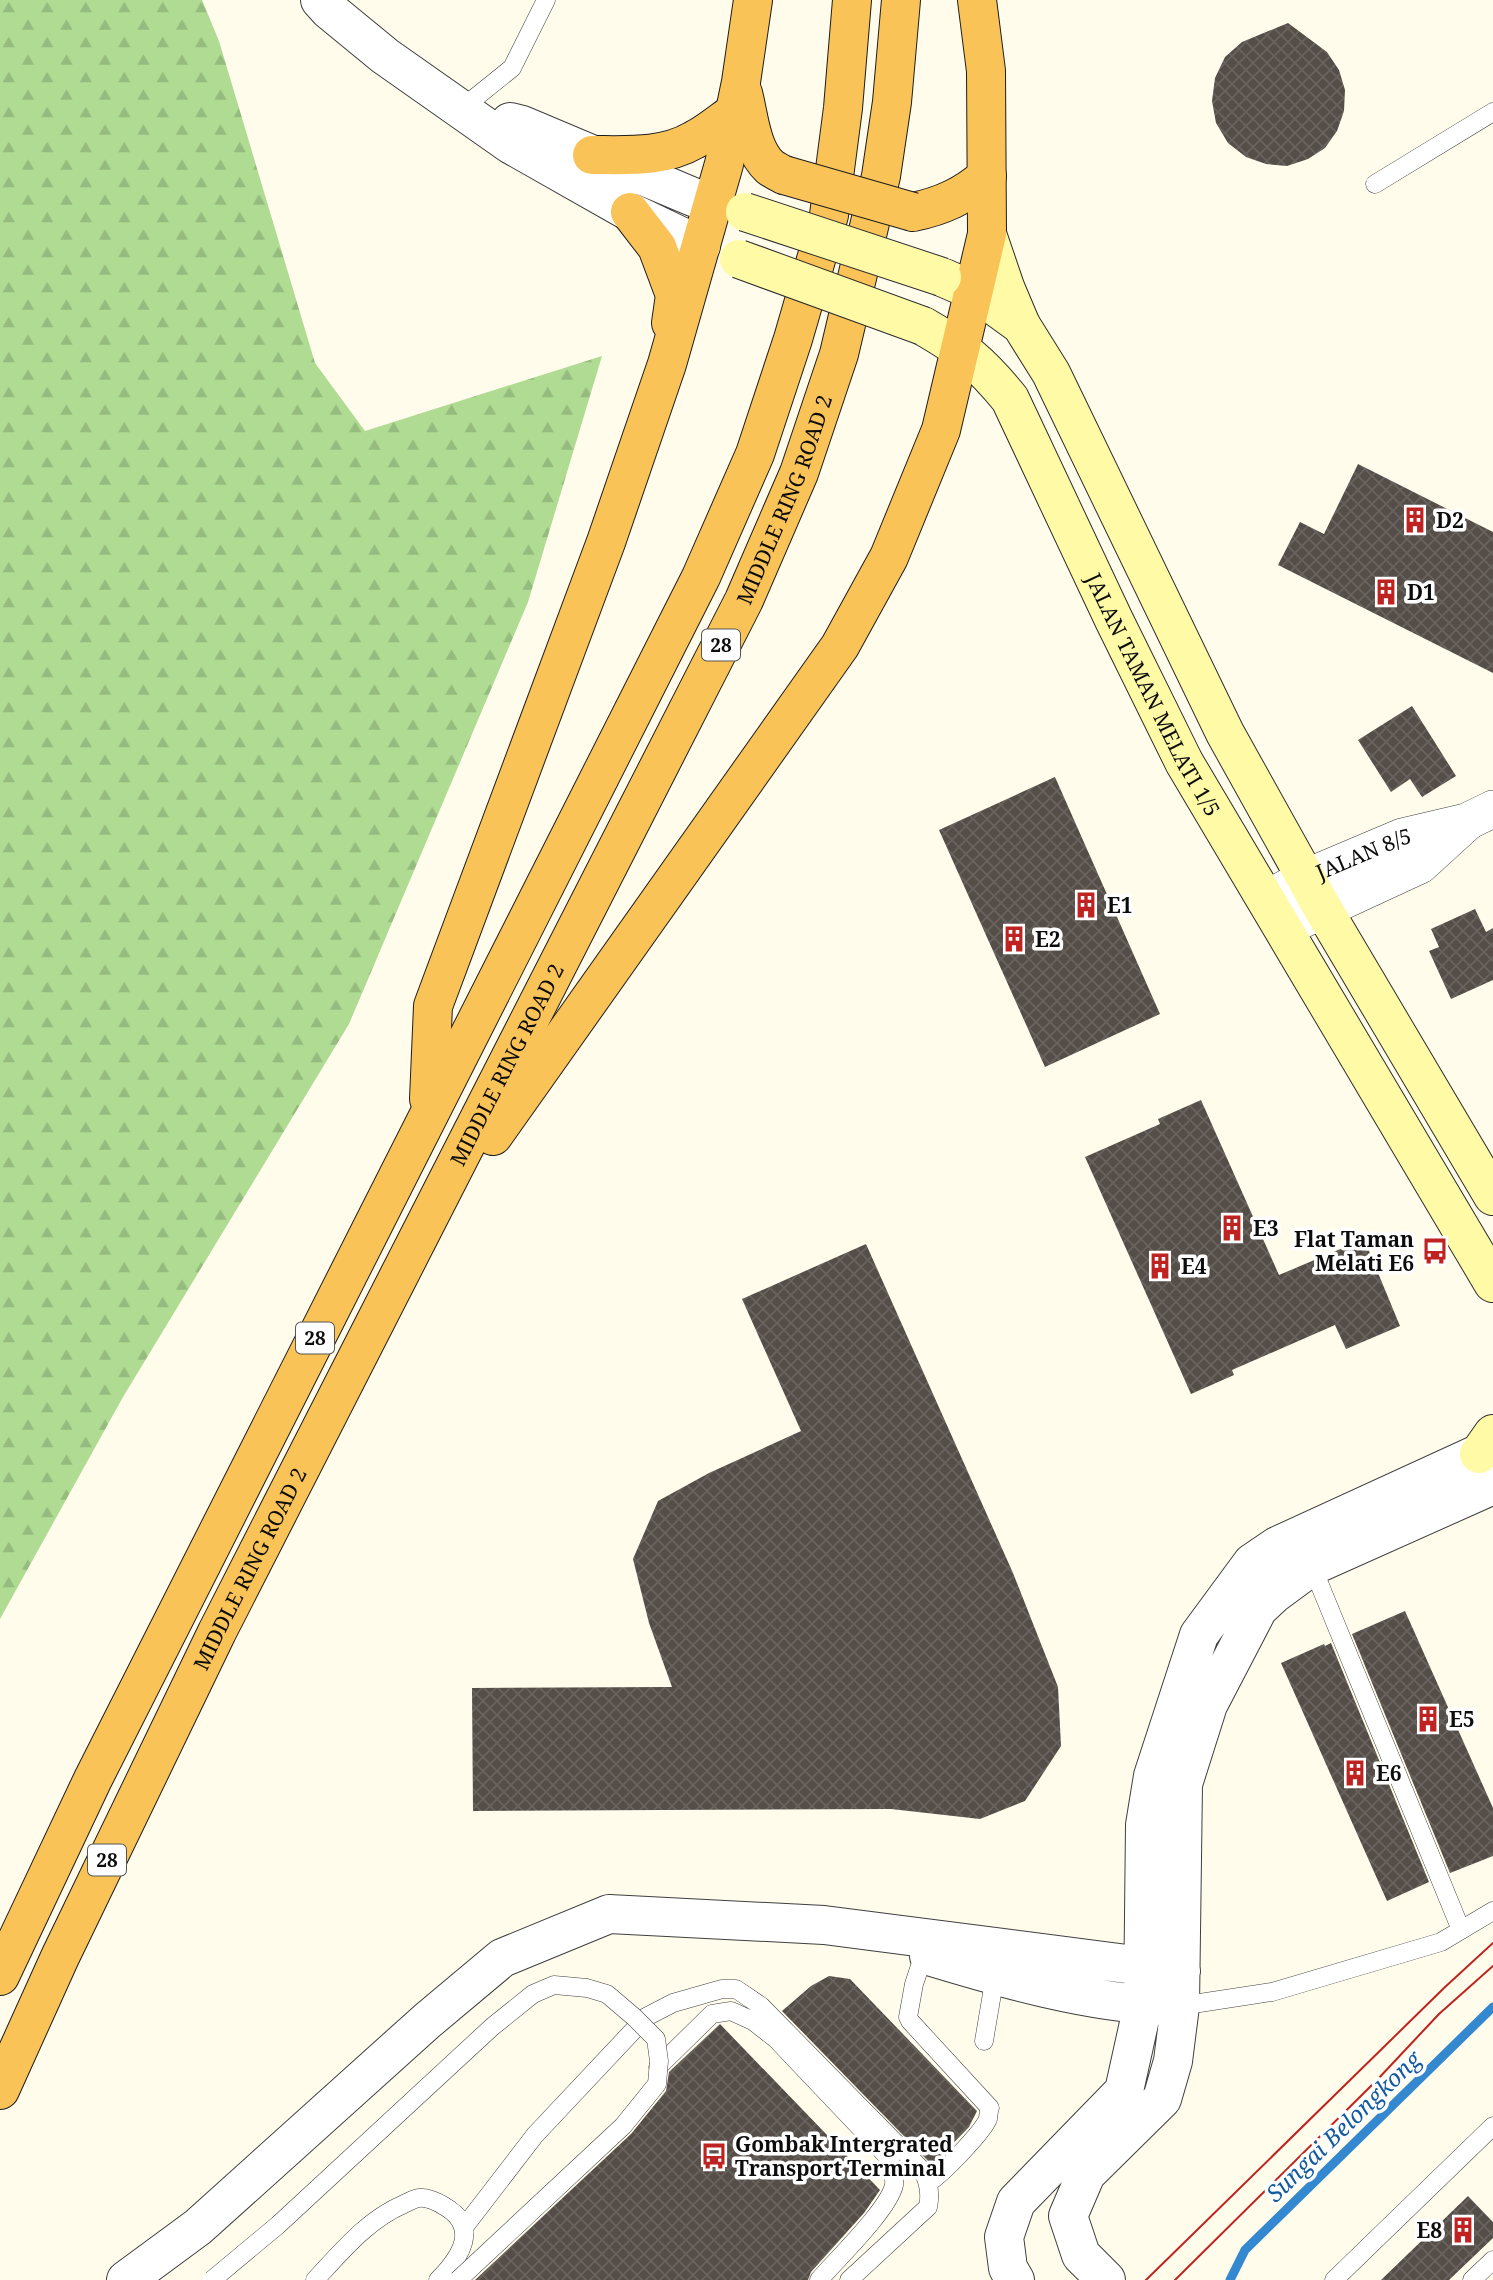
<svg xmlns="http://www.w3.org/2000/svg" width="1493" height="2280" font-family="'Noto Serif',serif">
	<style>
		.forest { fill: url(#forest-firs) }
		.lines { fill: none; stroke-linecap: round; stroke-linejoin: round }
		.stream { stroke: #3488d0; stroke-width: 9 }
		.building { fill: url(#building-cross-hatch) }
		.service-casing { stroke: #3f3f3f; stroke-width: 19 }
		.minor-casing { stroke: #3f3f3f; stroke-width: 38 }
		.tertiary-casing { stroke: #3f3f3f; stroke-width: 40 }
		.secondary-casing { stroke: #2e2e2e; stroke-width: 40 }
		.trunk-casing { stroke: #1d1d1d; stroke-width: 40 }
		.service { stroke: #fff; stroke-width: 18 }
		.minor { stroke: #fff; stroke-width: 37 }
		.tertiary { stroke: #fff; stroke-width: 38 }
		.secondary { stroke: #fffaa6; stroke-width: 38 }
		.trunk { stroke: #f9c357; stroke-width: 38 }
		.tram { stroke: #be2321; stroke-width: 2 }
		.service-bridge-casing { stroke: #3f3f3f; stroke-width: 19; stroke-linecap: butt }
		.secondary-bridge-casing { stroke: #2e2e2e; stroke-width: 40; stroke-linecap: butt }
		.trunk-bridge-casing { stroke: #1d1d1d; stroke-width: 40; stroke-linecap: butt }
		.service-bridge { stroke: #fff; stroke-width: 18 }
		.secondary-bridge { stroke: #fffaa6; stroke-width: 38 }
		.trunk-bridge { stroke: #f9c357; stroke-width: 38 }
		.labels { text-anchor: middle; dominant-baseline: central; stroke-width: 7; stroke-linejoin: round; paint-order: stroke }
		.shield { fill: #fff; stroke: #555; stroke-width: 2 }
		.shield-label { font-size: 19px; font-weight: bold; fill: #0c0c0c }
		.street-label { font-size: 21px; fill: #0c0c0c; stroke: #fff }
		.poi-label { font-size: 21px; font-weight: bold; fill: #0c0c0c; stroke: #fff; text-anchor: start }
		.water-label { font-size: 23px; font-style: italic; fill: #135aa0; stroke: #fff }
	</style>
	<defs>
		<pattern id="forest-firs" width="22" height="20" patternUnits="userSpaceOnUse" patternTransform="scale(1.75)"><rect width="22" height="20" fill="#afdb93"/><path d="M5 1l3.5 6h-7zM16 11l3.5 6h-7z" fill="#95bb7e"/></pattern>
		<pattern id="building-cross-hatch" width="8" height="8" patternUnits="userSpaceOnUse" patternTransform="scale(1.75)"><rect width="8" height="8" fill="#554e48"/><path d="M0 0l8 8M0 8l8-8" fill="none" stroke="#68635e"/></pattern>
	</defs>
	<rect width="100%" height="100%" fill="#fffceb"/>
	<!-- forest -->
	<path class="forest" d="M 0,0 L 202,0 L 219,41 L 315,363 L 365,431 L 602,356 L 528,602 L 349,1024 L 123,1397 L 0,1619 Z"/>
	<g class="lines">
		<!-- stream -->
		<path class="stream" d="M 1230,2280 L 1245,2250 L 1493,2007"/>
	</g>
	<!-- building -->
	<path class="building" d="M 1288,23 L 1327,52 L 1339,70 L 1345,90 L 1344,111 L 1337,131 L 1325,148 L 1308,159 L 1287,166 L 1266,164 L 1246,157 L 1228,143 L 1216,123 L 1212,101 L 1215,78 L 1225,57 L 1242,42 Z
		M 1358,464 L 1493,532 L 1493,673 L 1278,565 L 1300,522 L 1324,534 Z
		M 1412,706 L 1456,776 L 1422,797 L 1410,779 L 1391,792 L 1358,740 Z
		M 1055,777 L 1160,1014 L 1045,1067 L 939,830 Z
		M 1475,909 L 1486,932 L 1493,928 L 1493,980 L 1451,999 L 1429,951 L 1439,947 L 1431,929 Z
		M 1201,1100 L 1279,1275 L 1364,1239 L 1400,1326 L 1346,1349 L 1335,1325 L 1232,1370 L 1234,1375 L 1191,1394 L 1085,1157 L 1160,1124 L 1158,1119 Z
		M 866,1244 L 1013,1573 L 1058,1687 L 1061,1746 L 1025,1801 L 980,1819 L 891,1809 L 473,1811 L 472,1688 L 672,1687 L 649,1623 L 633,1559 L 658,1501 L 709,1473 L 801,1431 L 742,1299 Z
		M 1405,1611 L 1493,1808 L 1493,1856 L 1450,1873 L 1352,1634 Z
		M 1331,1643 L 1429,1882 L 1387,1901 L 1281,1663 L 1324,1644 L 1325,1646 Z
		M 829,1976 L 850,1979 L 977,2111 L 969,2127 L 932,2165 L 782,2011 L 811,1986 Z
		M 720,2024 L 880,2190 L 864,2213 L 811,2272 L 808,2280 L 475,2280 L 631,2134 L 666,2091 L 669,2072 Z
		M 1468,2196 L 1493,2222 L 1493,2238 L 1449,2280 L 1381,2280 Z"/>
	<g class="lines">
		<!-- service casing -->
		<g class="service-casing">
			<path id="service" d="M 461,109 L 512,68 L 546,0
				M 1375,184 L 1493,112
				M 1312,1566 L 1461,1930
				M 925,1951 L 914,1984 L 908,2017 L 910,2021 L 990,2108 C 989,2109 988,2118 988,2119 C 981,2134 942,2174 928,2183
				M 1180,2006 L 1272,1992 L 1441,1942 L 1493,1911
				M 984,2041 L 996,1970
				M 658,2067 L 712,2014 L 731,2011 L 753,2021 L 776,2039 L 889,2158 C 892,2167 895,2175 894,2185 C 889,2209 837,2259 819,2280
				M 465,2226 L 535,2135 L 646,2017 L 673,2003 L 722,1989 L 736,1989 L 761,2006 L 922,2170 C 929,2182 931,2193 928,2207 L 849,2280
				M 315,2280 C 342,2251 367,2220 404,2204 C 409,2202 415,2198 419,2198 C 427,2197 438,2202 444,2206 C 481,2227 460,2258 438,2280
				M 1334,2280 L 1493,2126
				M 1472,2280 L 1493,2260"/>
		</g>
		<!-- minor casing -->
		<g class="minor-casing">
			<g id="minor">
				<path id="s1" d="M 1267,899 L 1305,878 L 1402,837 L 1466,822 L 1493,809"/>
				<path d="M 1284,928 L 1420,865 L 1466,823"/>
			</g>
		</g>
		<!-- tertiary casing -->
		<g class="tertiary-casing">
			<path id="tertiary" d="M 320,0 L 329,10 L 385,56 L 510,144 L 630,212 L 701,246
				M 510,122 L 522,125 L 693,197 L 713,203
				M 929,1956 C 1005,1979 1088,2003 1168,2006
				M 126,2280 L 198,2227 L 428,2020 L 502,1958 L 609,1914 L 824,1925 L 1181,1971
				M 1015,2280 L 1008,2268 L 1004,2237 L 1016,2202 L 1124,2091 L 1143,2005 L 1145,1825 L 1153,1776 L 1199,1635 L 1252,1563 L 1277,1546 L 1493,1447
				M 1106,2280 L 1081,2255 L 1068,2216 L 1086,2174 L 1162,2099 L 1173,2061 L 1180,2006 L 1183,1784 L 1208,1705 L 1258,1609 L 1274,1594 L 1312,1566 L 1493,1485"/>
		</g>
		<!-- secondary casing -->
		<g class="secondary-casing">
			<g id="secondary">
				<path d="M 987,234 L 1005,287 L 1021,325"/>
				<path d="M 944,278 L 974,291 L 1021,325 L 1051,373 L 1225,733 L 1323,909 L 1493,1196"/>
				<path id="s2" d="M 923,326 C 963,349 980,362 1010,399 L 1114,620 L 1184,762 L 1493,1283"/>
				<path d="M 1479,1454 L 1493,1434"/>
			</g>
		</g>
		<!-- trunk casing -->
		<g class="trunk-casing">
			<g id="trunk">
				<path d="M 743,93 C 749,116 751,150 770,167 C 774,170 780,173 784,175"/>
				<path d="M 592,155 C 626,155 663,158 694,140 C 708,133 722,121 735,112"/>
				<path d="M 630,212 L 657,247 L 675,295 L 671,323"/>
				<path d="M 913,212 C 942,206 964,196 987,176"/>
				<path d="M 429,1099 L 433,1006 L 606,542 L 667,364 L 724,164 L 741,82 L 753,0"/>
				<path d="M 493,1136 L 840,646 L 889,557 L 941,430 L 987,234 L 986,71 L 977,0"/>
				<path d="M 0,1976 L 93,1779 L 701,577 L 755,454 L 793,339 L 829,215 L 843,108 L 852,0"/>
				<path id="s3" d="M 0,2090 L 60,1957 L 217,1632 L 744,600 L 799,473 L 839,354 L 881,176 L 892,102 L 901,0"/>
			</g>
		</g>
		<!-- service -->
		<use href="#service" class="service"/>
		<!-- minor -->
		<use href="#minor" class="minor"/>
		<!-- tertiary -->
		<use href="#tertiary" class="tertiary"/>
		<!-- secondary -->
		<use href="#secondary" class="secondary"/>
		<!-- trunk -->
		<use href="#trunk" class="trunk"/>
		<!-- tram -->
		<path class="tram" d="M 1146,2280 L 1444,1988 L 1493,1943
			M 1175,2280 L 1377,2080 L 1439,2014 L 1493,1966"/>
		<!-- service-bridge casing -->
		<g class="service-bridge-casing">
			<path id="service-bridge" d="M 212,2280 L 278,2225 L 492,2027 L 533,1994 L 554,1985 L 587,1988 L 607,1994 L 634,2017 L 656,2039 L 659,2061 L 657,2084 L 623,2126 L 458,2280"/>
		</g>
		<!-- secondary-bridge casing -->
		<g class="secondary-bridge-casing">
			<path id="secondary-bridge" d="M 745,212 L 942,277
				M 739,259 L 923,326"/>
		</g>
		<!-- trunk-bridge casing -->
		<g class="trunk-bridge-casing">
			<path id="trunk-bridge" d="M 784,175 L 913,212"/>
		</g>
		<!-- service-bridge -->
		<use href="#service-bridge" class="service-bridge"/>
		<!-- secondary-bridge -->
		<use href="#secondary-bridge" class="secondary-bridge"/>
		<!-- trunk-bridge -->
		<use href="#trunk-bridge" class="trunk-bridge"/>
	</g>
	<!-- icons -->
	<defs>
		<g id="building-bare" transform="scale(2.1)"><path d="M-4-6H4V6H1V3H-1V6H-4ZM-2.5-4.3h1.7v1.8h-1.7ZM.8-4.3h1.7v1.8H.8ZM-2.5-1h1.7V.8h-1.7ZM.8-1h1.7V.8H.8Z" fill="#be2321" stroke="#fff" stroke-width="2.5" paint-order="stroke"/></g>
		<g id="bus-bare" transform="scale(2.1)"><path d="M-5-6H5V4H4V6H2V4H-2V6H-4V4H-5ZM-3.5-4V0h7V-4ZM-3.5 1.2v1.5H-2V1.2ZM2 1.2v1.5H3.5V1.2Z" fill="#be2321" stroke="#fff" stroke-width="2.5" paint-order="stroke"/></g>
	</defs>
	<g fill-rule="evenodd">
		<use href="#building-bare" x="1415" y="520"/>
		<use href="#building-bare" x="1386" y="592"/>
		<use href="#building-bare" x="1086" y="905"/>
		<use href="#building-bare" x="1014" y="939"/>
		<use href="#building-bare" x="1232" y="1228"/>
		<use href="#bus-bare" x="1435" y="1251"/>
		<use href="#building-bare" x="1160" y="1266"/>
		<use href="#building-bare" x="1428" y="1719"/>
		<use href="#building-bare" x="1355" y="1773"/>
		<use href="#bus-bare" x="714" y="2156"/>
		<use href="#building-bare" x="1463" y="2230"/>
	</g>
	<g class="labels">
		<!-- shield labels -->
		<g class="shield">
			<rect x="702" y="629.5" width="38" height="31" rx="5"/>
			<rect x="296" y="1322.5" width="38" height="31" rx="5"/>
			<rect x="88" y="1844.5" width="38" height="31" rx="5"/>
		</g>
		<g class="shield-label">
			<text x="721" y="645">28</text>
			<text x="315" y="1338">28</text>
			<text x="107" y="1860">28</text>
		</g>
		<!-- street labels -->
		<g class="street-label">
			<text stroke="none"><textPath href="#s3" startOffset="1774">MIDDLE RING ROAD 2</textPath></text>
			<text stroke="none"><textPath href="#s2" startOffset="443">JALAN TAMAN MELATI 1/5</textPath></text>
			<text stroke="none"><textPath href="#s1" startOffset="107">JALAN 8/5</textPath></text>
			<text stroke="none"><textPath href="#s3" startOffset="1144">MIDDLE RING ROAD 2</textPath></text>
			<text stroke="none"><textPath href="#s3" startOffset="578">MIDDLE RING ROAD 2</textPath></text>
		</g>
		<!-- poi labels -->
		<g class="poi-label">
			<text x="1436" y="520">D2</text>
			<text x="1407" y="592">D1</text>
			<text x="1107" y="905">E1</text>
			<text x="1035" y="939">E2</text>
			<text x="1253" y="1228">E3</text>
			<text x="1414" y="1239" text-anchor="end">Flat Taman<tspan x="1414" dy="24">Melati E6</tspan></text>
			<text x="1181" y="1266">E4</text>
			<text x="1449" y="1719">E5</text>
			<text x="1376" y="1773">E6</text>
			<text x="735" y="2144">Gombak Intergrated<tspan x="735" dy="24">Transport Terminal</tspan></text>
			<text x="1442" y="2230" text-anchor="end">E8</text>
		</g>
		<!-- water labels -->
		<g class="water-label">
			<text transform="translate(1343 2126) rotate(-44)">Sungai Belongkong</text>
		</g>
	</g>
</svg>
